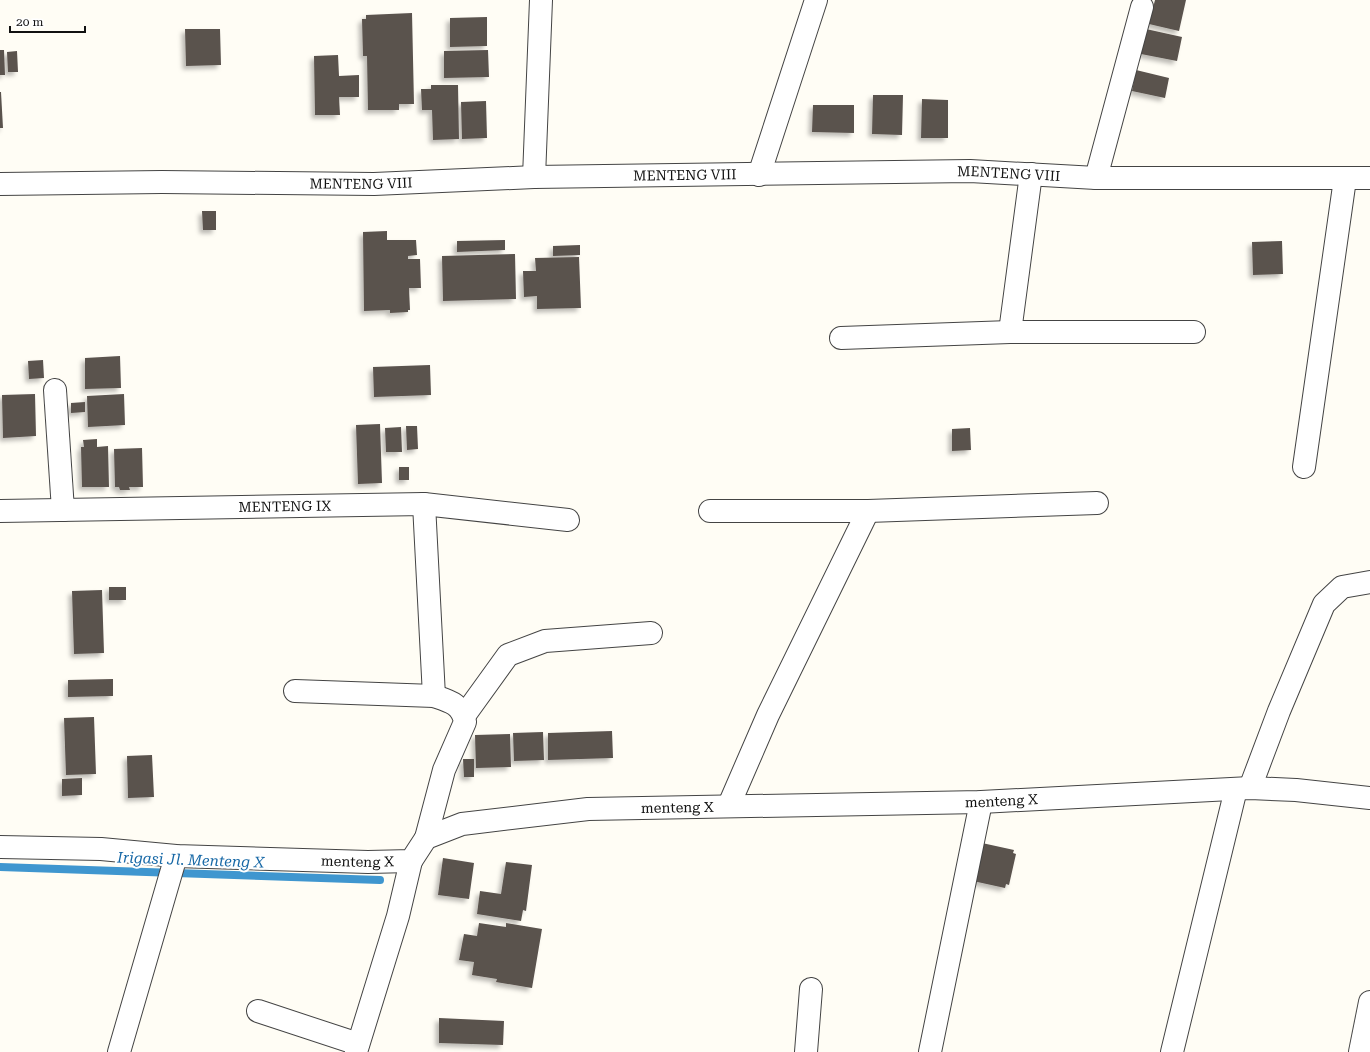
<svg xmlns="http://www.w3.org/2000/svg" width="1370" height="1052" font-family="'Roboto Serif',serif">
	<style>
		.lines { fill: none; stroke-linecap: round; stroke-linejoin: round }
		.stream { stroke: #3f96cf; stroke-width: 8 }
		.building { fill: #5a524d; filter: url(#shadow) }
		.street-casing { stroke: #444; stroke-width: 24 }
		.street { stroke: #fff; stroke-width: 22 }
		.labels { text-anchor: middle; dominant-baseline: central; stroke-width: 4; stroke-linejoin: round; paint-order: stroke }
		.street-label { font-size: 14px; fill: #111; stroke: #fff }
		.water-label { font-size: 15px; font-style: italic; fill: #1768a6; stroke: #fff }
	</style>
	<defs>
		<filter id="shadow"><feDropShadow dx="-3.5" dy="3.5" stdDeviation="2" flood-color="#0004"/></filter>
	</defs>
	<rect width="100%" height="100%" fill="#fffdf5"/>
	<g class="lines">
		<!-- stream -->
		<path class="stream" d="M 0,867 L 380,880"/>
	</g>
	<!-- building -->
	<path class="building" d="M 1155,0 L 1186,0 L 1179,31 L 1149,24 Z
		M 412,13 L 414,104 L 399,104 L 399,110 L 368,110 L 367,56 L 363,56 L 362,19 L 366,19 L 366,15 Z
		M 487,17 L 487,46 L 450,47 L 450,18 Z
		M 185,29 L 220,29 L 221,65 L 186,66 Z
		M 1146,29 L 1182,37 L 1177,61 L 1141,54 Z
		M 0,50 L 4,50 L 5,75 L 0,75 Z
		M 488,50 L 489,77 L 444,78 L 444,51 Z
		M 17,51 L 18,72 L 8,72 L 7,52 Z
		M 338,55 L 339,76 L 359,75 L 359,97 L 339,97 L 340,115 L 315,115 L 314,56 Z
		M 1136,70 L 1169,78 L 1165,98 L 1132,91 Z
		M 431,85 L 458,85 L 459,139 L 433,140 L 432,110 L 422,110 L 421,89 L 431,89 Z
		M 0,92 L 1,92 L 3,128 L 0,128 Z
		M 873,95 L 903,95 L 902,135 L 872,134 Z
		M 922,99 L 948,100 L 948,138 L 921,138 Z
		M 486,101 L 487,138 L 462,139 L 461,102 Z
		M 813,105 L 854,105 L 854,133 L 812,132 Z
		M 202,211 L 216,211 L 216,230 L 203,230 Z
		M 387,231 L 387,240 L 416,240 L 417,255 L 408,256 L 408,259 L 420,259 L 421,288 L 409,288 L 410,310 L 408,310 L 408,312 L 390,313 L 390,310 L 364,311 L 363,232 Z
		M 505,240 L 505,250 L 457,252 L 457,241 Z
		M 1282,241 L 1283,274 L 1253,275 L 1252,242 Z
		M 580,245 L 580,255 L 553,256 L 553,246 Z
		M 515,254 L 516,299 L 443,301 L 442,256 Z
		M 579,257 L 581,308 L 537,309 L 537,296 L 524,297 L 523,271 L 536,271 L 535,258 Z
		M 120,356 L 121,388 L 85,389 L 85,358 Z
		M 43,360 L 44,378 L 29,379 L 28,361 Z
		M 430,365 L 431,395 L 374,397 L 373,367 Z
		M 35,394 L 36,436 L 3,438 L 2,395 Z
		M 124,394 L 125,425 L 88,427 L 87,396 Z
		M 85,402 L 85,412 L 71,413 L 71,403 Z
		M 380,424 L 382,483 L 358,484 L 356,425 Z
		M 406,426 L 417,426 L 418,449 L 407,450 Z
		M 401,427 L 402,452 L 386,452 L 385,428 Z
		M 970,428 L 971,450 L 952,451 L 952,429 Z
		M 97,439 L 97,447 L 108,446 L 109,487 L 82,487 L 81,447 L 84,447 L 83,440 Z
		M 142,448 L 143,487 L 129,487 L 130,490 L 120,490 L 119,487 L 115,487 L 114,449 Z
		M 399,467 L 409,467 L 409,480 L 399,480 Z
		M 109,587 L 126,587 L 126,600 L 109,600 Z
		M 102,590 L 104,653 L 74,654 L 72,591 Z
		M 113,679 L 113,696 L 68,697 L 68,680 Z
		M 94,717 L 96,774 L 66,775 L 64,718 Z
		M 612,731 L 613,758 L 548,760 L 548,733 Z
		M 543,732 L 544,760 L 514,761 L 513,733 Z
		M 510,734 L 511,767 L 476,768 L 475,735 Z
		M 152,755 L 154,797 L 128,798 L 127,756 Z
		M 463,759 L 474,759 L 474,777 L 464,777 Z
		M 82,778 L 82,795 L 62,796 L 62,779 Z
		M 982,843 L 1014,850 L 1013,853 L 1016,854 L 1009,885 L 1006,884 L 1005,888 L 973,881 Z
		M 443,858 L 474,863 L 469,899 L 438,895 Z
		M 506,862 L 532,865 L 526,911 L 523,910 L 521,921 L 477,914 L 480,891 L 501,894 Z
		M 479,923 L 506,927 L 506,923 L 542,929 L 532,988 L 496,982 L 497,979 L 472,975 L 474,962 L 459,960 L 464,934 L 477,936 Z
		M 439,1018 L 504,1021 L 503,1045 L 439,1043 Z"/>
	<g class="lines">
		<!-- street casing -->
		<g class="street-casing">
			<g id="street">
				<path d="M 759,175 L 816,0"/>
				<path d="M 534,177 L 541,0"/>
				<path d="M 1096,178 L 1142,7"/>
				<path id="s1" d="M 0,184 L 162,182 L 374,184 L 534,177 L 970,171 L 1096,178 L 1370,178"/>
				<path d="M 1010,332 L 1031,174"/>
				<path d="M 841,338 L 1010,332 L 1194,332"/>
				<path d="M 55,390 L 63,510"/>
				<path d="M 1304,467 L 1345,179"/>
				<path d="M 424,504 L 434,696"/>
				<path id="s2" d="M 0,511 L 424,504 L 568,520"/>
				<path d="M 710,511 L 868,511 L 1097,503"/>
				<path d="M 295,691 L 434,696 C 449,701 462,704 465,722 L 444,770 L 426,838"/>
				<path d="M 464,716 L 508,655 L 545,641 L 651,633"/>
				<path d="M 1250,788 L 1279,711 L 1324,604 L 1342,587 L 1370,582"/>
				<path d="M 729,805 L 768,715 L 868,511"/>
				<path id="s3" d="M 0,847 L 101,849 L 176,856 L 368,862 L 411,861 L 426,838 L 462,824 L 588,809 L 981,802 L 1250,788 L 1296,790 L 1370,798"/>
				<path d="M 258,1011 L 358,1044"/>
				<path d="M 119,1052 L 176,856"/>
				<path d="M 356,1052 L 398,916 L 411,861"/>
				<path d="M 806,1052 L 811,989"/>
				<path d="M 930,1052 L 981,802"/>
				<path d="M 1172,1052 L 1236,789"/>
				<path d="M 1360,1052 L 1370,1002"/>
			</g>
		</g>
		<!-- street -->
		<use href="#street" class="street"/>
	</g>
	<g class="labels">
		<!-- street labels -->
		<g class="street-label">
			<text stroke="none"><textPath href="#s1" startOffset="1009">MENTENG VIII</textPath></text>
			<text stroke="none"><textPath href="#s1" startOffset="685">MENTENG VIII</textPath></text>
			<text stroke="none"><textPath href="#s1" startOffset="361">MENTENG VIII</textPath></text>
			<text stroke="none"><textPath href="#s2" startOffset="285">MENTENG IX</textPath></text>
			<text stroke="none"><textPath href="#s3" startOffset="1018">menteng X</textPath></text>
			<text stroke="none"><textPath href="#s3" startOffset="694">menteng X</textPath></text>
			<text stroke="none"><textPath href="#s3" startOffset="358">menteng X</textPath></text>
		</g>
		<!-- water labels -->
		<g class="water-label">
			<text transform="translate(191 860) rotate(2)">Irigasi Jl. Menteng X</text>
		</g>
	</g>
	<!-- scale -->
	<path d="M10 26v6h75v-6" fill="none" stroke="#111111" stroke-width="2"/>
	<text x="16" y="26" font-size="12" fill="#111111" stroke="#ffffff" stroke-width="3" paint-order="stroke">20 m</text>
</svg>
